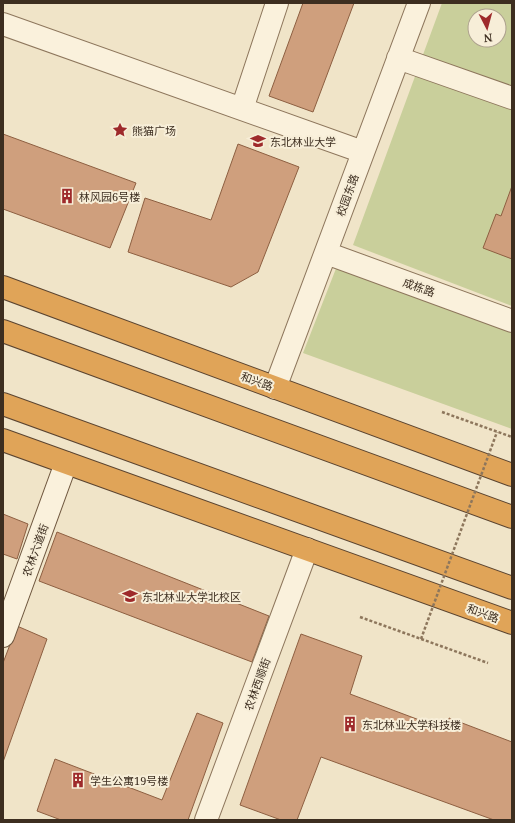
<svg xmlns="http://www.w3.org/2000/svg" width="515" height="823" font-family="'Noto Serif','Noto Sans SC',serif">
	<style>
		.green { fill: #c9cf9b; fill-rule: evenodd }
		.building { fill: #cf9f7d; stroke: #8d5f41 }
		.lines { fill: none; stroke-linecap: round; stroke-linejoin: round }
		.street-casing { stroke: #8d765c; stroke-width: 24 }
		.secondary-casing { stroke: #6f573f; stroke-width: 24 }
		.highway-casing { stroke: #5b4430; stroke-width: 24 }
		.path { stroke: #8d765c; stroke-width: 2.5; stroke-dasharray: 3 2; stroke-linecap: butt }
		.street { stroke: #faf1dc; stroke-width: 22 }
		.secondary { stroke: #faf1dc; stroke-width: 22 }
		.highway { stroke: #e0a458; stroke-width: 22 }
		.path-bridge { stroke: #8d765c; stroke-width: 2.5; stroke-dasharray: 3 2; stroke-linecap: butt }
		.labels { text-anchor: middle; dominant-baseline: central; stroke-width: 4; stroke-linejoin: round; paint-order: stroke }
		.poi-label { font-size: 11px; fill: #3d2e20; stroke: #f7eed8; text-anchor: start }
		.street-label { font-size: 11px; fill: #3d2e20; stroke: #f7eed8 }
	</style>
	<rect width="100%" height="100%" fill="#f0e4c8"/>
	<!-- green -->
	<path class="green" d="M 442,3 L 512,3 L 512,306 L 353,245 ZM 475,16 L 499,16 L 499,40 L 475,40 Z
		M 337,266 L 512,330 L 512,429 L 303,353 Z"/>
	<!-- building -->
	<path class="building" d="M 303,3 L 354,3 L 313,112 L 269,96 Z
		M 3,134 L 136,183 L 110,248 L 3,209 Z
		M 238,144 L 299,167 L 258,272 L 231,287 L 128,252 L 145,198 L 211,220 Z
		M 512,186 L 512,259 L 483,248 L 496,214 L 501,216 Z
		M 3,514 L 28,524 L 17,559 L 3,554 Z
		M 57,532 L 269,616 L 252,662 L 39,581 Z
		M 17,626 L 47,639 L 3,762 L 3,663 Z
		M 301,634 L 362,656 L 350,694 L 446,730 L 449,718 L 512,742 L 512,820 L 494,820 L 321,757 L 297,820 L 281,820 L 240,805 Z
		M 197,713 L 223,723 L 188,820 L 61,820 L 37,811 L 55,759 L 162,800 Z"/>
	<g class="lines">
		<!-- street casing -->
		<g class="street-casing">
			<path id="street" d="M 3,24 L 363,152
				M 398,58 L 512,98
				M 242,109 L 277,3
				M 326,253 L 512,321
				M 275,388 L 419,3
				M 206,820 L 307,549"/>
		</g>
		<!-- secondary casing -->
		<g class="secondary-casing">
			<path id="secondary" d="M 3,636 L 66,463"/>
		</g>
		<!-- highway casing -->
		<g class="highway-casing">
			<path id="highway" d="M 3,287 L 512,475
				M 3,331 L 512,517
				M 3,404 L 512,588
				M 3,440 L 512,623"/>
		</g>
		<!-- path -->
		<path class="path" d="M 442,412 L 512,437
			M 360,617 L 488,663"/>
		<!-- street -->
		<use href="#street" class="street"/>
		<!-- secondary -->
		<use href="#secondary" class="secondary"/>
		<!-- highway -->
		<use href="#highway" class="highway"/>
		<!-- path-bridge -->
		<path class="path-bridge" d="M 421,639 L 497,432"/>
	</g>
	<!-- icons -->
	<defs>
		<g id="sight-bare" transform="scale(1.2)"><path d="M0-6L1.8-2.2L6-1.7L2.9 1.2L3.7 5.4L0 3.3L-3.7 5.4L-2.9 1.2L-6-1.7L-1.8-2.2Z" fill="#9e2a2b" stroke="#f7eed8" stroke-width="2.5" paint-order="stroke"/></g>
		<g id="university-bare" transform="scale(1.2)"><path d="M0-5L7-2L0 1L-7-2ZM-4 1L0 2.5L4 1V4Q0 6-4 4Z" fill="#9e2a2b" stroke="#f7eed8" stroke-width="2.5" paint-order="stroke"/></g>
		<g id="building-bare" transform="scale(1.2)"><path d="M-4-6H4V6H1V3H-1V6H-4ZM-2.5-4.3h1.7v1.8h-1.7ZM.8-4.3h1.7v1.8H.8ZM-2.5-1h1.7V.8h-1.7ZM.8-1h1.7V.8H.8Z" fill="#9e2a2b" stroke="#f7eed8" stroke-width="2.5" paint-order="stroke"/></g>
	</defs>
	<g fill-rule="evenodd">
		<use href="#sight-bare" x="120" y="130"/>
		<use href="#university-bare" x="258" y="141"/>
		<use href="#building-bare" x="67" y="196"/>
		<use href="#university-bare" x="130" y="596"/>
		<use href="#building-bare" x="350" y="724"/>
		<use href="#building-bare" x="78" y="780"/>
	</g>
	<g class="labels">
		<!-- poi labels -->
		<g class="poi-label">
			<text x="132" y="130">熊猫广场</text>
			<text x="270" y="141">东北林业大学</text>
			<text x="79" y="196">林风园6号楼</text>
			<text x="142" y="596">东北林业大学北校区</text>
			<text x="362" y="724">东北林业大学科技楼</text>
			<text x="90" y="780">学生公寓19号楼</text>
		</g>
		<!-- street labels -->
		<g class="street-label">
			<text transform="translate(347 195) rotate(-70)">校园东路</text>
			<text transform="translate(419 287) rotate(20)">成栋路</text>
			<text transform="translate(257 381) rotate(20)">和兴路</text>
			<text transform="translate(35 550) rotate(-70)">农林六道街</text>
			<text transform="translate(483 613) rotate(20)">和兴路</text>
			<text transform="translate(257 684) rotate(-70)">农林西顺街</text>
		</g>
	</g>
	<!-- border -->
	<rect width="515" height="823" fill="none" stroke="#3d2e20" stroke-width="8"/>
	<!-- north arrow -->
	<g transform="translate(487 28) rotate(174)"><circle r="19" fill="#f7eed8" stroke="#ada18e"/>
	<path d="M0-3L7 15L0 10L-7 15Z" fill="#9e2a2b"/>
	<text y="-6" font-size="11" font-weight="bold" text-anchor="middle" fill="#3d2e20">N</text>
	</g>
</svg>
